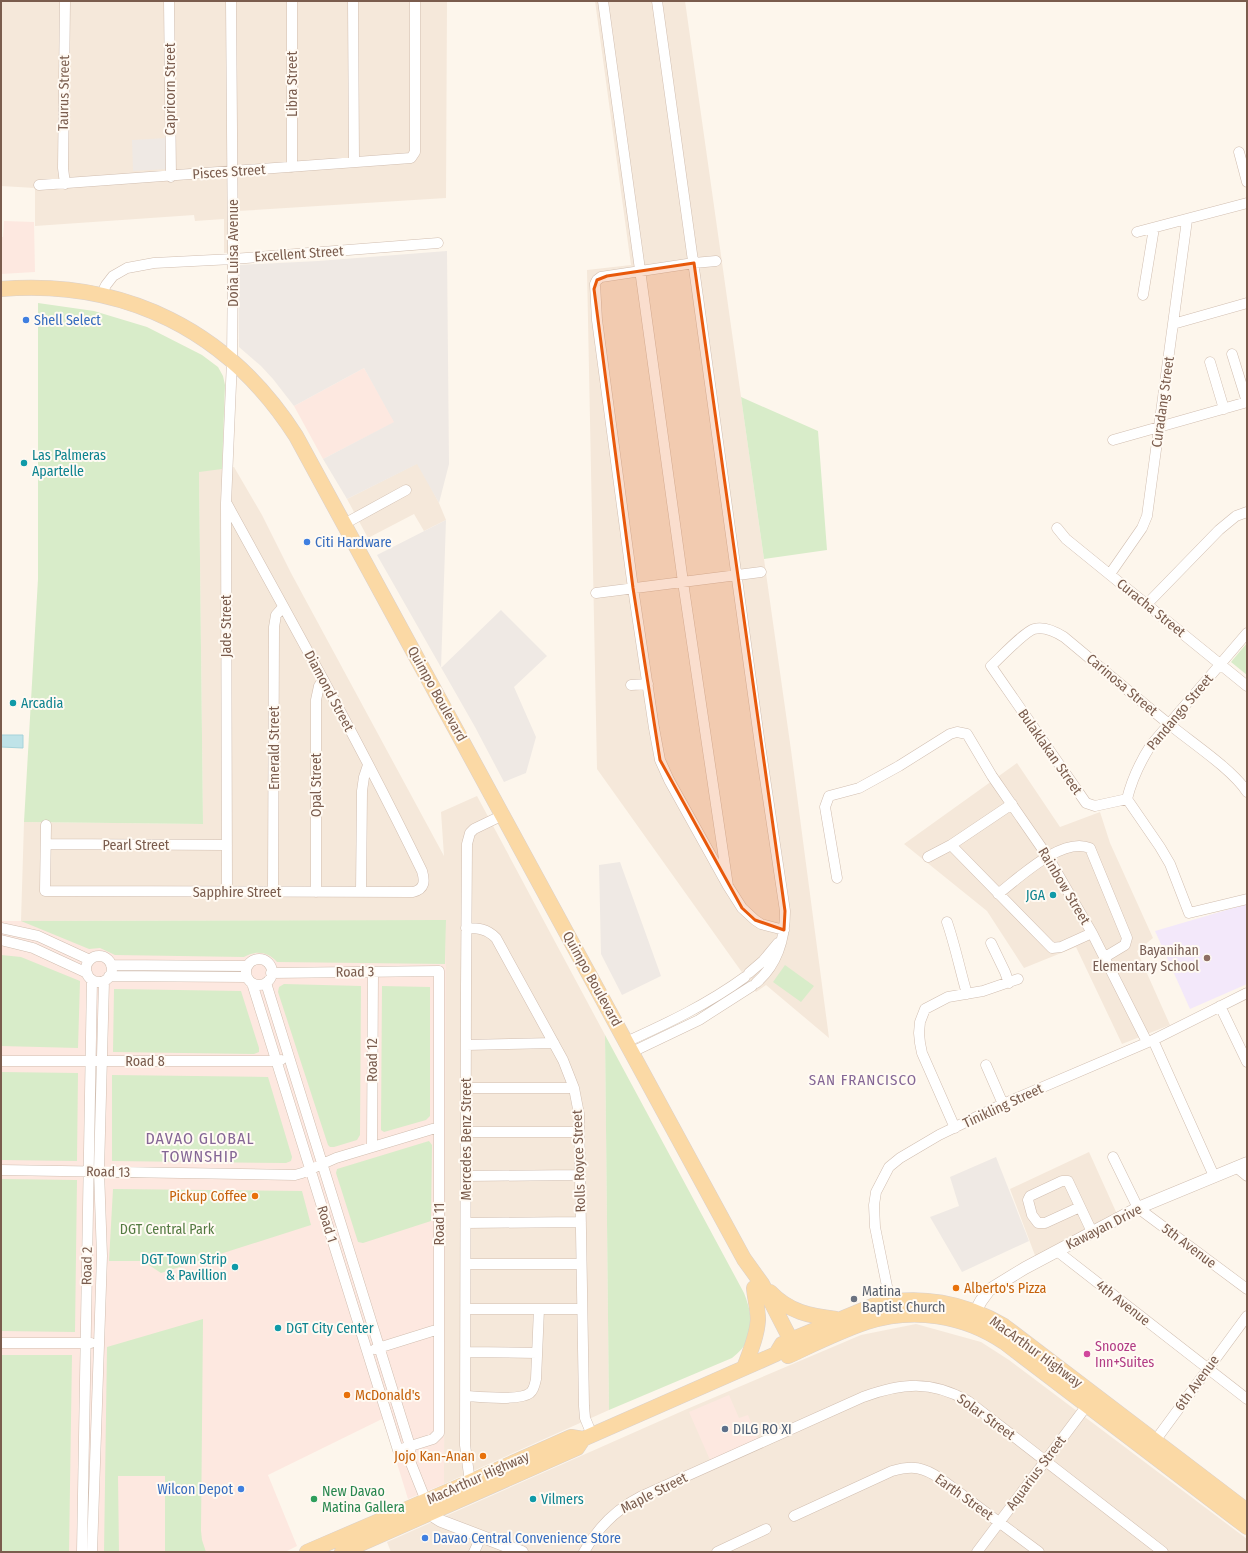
<svg xmlns="http://www.w3.org/2000/svg" width="1248" height="1553" font-family="'Fira Sans Condensed',sans-serif">
	<style>
		.residential { fill: #f5e8da }
		.commercial { fill: #fde8e0 }
		.industrial { fill: #efe9e4 }
		.education { fill: #f3e8fa }
		.green { fill: #d8ecc9 }
		.water { fill: #bfe3e8; stroke: #a5d3da }
		.lines { fill: none; stroke-linecap: round; stroke-linejoin: round }
		.minor-casing { stroke: #d1beb0; stroke-width: 11 }
		.tertiary-casing { stroke: #d1beb0; stroke-width: 13 }
		.primary-casing { stroke: #dad1cd; stroke-width: 16 }
		.minor { stroke: #fff; stroke-width: 10 }
		.tertiary { stroke: #fff; stroke-width: 12 }
		.primary { stroke: #fbd9a5; stroke-width: 15 }
		.marked { fill: #e8590c; fill-opacity: 0.2; stroke: #e8590c; stroke-width: 3; stroke-linejoin: round }
		.shop-dot { fill: #3f7fe0; stroke: #fffaf3; stroke-width: 1.5 }
		.culture-dot { fill: #0f9aa8; stroke: #fffaf3; stroke-width: 1.5 }
		.education-dot { fill: #8d6e63; stroke: #fffaf3; stroke-width: 1.5 }
		.food-dot { fill: #e8710a; stroke: #fffaf3; stroke-width: 1.5 }
		.worship-dot { fill: #6b7280; stroke: #fffaf3; stroke-width: 1.5 }
		.hotel-dot { fill: #d1479c; stroke: #fffaf3; stroke-width: 1.5 }
		.service-dot { fill: #5c6f8a; stroke: #fffaf3; stroke-width: 1.5 }
		.leisure-dot { fill: #2e9e5b; stroke: #fffaf3; stroke-width: 1.5 }
		.labels { text-anchor: middle; dominant-baseline: central; stroke-width: 4; stroke-linejoin: round; paint-order: stroke }
		.street-label { font-size: 14px; fill: #7a5c4d; stroke: #fffaf3 }
		.shop-label { font-size: 14px; fill: #366cbe; stroke: #fffaf3; text-anchor: start }
		.culture-label { font-size: 14px; fill: #0d838f; stroke: #fffaf3; text-anchor: start }
		.education-label { font-size: 14px; fill: #785e54; stroke: #fffaf3; text-anchor: end }
		.food-label { font-size: 14px; fill: #c56008; stroke: #fffaf3; text-anchor: end }
		.park-label { font-size: 14px; fill: #537a41; stroke: #fffaf3 }
		.worship-label { font-size: 14px; fill: #5b616d; stroke: #fffaf3; text-anchor: start }
		.hotel-label { font-size: 14px; fill: #b23c85; stroke: #fffaf3; text-anchor: start }
		.service-label { font-size: 14px; fill: #4e5e75; stroke: #fffaf3; text-anchor: start }
		.leisure-label { font-size: 14px; fill: #27864d; stroke: #fffaf3; text-anchor: start }
		.neighbourhood-label { font-size: 15px; letter-spacing: 1px; fill: #846695; stroke: #fffaf3 }
		.quarter-label { font-size: 16px; letter-spacing: 1px; fill: #846695; stroke: #fffaf3 }
	</style>
	<rect width="100%" height="100%" fill="#fdf6ec"/>
	<!-- residential -->
	<path class="residential" d="M 1,1 L 447,1 L 446,198 L 238,211 L 238,252 L 224,253 L 224,219 L 195,221 L 194,215 L 35,226 L 35,188 L 1,186 Z
		M 595,1 L 685,1 L 791,750 L 829,1038 L 766,985 L 756,992 L 597,769 L 587,270 L 631,265 Z
		M 418,463 L 439,503 L 446,520 L 424,531 L 414,514 L 368,538 L 347,499 Z
		M 234,467 L 262,515 L 291,573 L 444,856 L 441,812 L 477,796 L 605,1035 L 609,1410 L 444,1484 L 445,920 L 21,921 L 24,822 L 203,824 L 199,471 Z
		M 1017,763 L 1060,827 L 1100,812 L 1110,843 L 1153,938 L 1137,951 L 1170,1025 L 1122,1044 L 1076,947 L 1024,968 L 987,911 L 904,844 Z
		M 1089,1152 L 1117,1214 L 1036,1258 L 1010,1189 Z
		M 916,1324 L 981,1342 L 1009,1360 L 1247,1539 L 1247,1552 L 391,1552 L 387,1542 L 687,1409 L 861,1335 Z"/>
	<!-- commercial -->
	<path class="commercial" d="M 4,221 L 34,222 L 35,272 L 1,274 L 1,237 L 3,237 Z
		M 364,368 L 395,422 L 323,459 L 294,406 Z
		M 446,920 L 444,1484 L 408,1499 L 388,1434 L 382,1419 L 268,1475 L 297,1546 L 285,1552 L 1,1552 L 1,921 Z
		M 729,1395 L 739,1418 L 748,1415 L 758,1439 L 710,1460 L 689,1412 Z"/>
	<!-- industrial -->
	<path class="industrial" d="M 166,138 L 167,169 L 133,171 L 132,140 Z
		M 447,251 L 449,464 L 439,503 L 417,464 L 347,499 L 323,459 L 394,422 L 364,368 L 294,406 L 273,379 L 261,366 L 239,347 L 238,265 L 318,261 Z
		M 446,520 L 441,668 L 501,610 L 547,656 L 514,687 L 536,737 L 526,773 L 504,782 L 475,727 L 377,555 Z
		M 620,862 L 661,976 L 622,995 L 601,954 L 599,865 Z
		M 996,1157 L 1029,1241 L 962,1272 L 930,1217 L 959,1206 L 950,1177 Z"/>
	<!-- education -->
	<path class="education" d="M 1247,904 L 1247,984 L 1190,1009 L 1155,931 Z"/>
	<!-- green -->
	<path class="green" d="M 38,303 L 94,311 L 147,327 L 202,355 L 218,367 L 223,376 L 225,385 L 222,469 L 199,472 L 203,824 L 24,822 L 38,579 Z
		M 741,397 L 818,431 L 827,550 L 764,559 Z
		M 1247,643 L 1247,675 L 1231,662 Z
		M 446,920 L 445,964 L 277,962 C 268,952 256,950 244,957 L 115,955 L 100,948 L 89,949 L 21,921 Z
		M 1,955 L 21,957 L 80,981 L 78,1048 L 1,1046 Z
		M 785,965 L 814,986 L 801,1002 L 773,982 Z
		M 284,984 L 361,986 L 360,1135 L 357,1140 L 334,1147 L 330,1147 L 328,1145 L 278,992 L 279,987 Z
		M 382,986 L 430,987 L 430,1116 L 426,1120 L 384,1132 L 381,1130 L 381,1128 Z
		M 114,989 L 241,991 L 259,1048 L 259,1052 L 254,1054 L 113,1052 Z
		M 605,1035 L 744,1293 C 754,1319 756,1340 732,1358 L 609,1410 Z
		M 1,1072 L 78,1073 L 77,1161 L 1,1160 Z
		M 112,1075 L 268,1077 L 292,1157 L 291,1161 L 286,1163 L 112,1161 Z
		M 429,1141 L 432,1145 L 431,1221 L 363,1243 L 358,1242 L 336,1173 L 337,1169 Z
		M 1,1179 L 77,1180 L 75,1332 L 1,1331 Z
		M 113,1189 L 302,1191 L 311,1225 L 161,1273 L 143,1261 L 109,1261 Z
		M 203,1319 L 201,1531 L 202,1540 L 206,1552 L 165,1552 L 165,1476 L 118,1476 L 119,1552 L 104,1552 L 107,1347 Z
		M 1,1355 L 72,1355 L 69,1552 L 1,1552 Z"/>
	<!-- water -->
	<path class="water" d="M 1,735 L 23,735 L 23,748 L 1,747 Z"/>
	<g class="lines">
		<!-- minor casing -->
		<g class="minor-casing">
			<path id="minor" d="M 169,1 L 171,177
				M 292,1 L 292,167
				M 353,1 L 354,162
				M 603,1 L 683,582 L 728,886
				M 657,1 L 760,745 L 785,911 C 785,938 777,965 756,983
				M 1239,152 L 1247,182
				M 65,184 L 63,168 L 65,1
				M 39,185 L 411,158 L 415,152 L 415,1
				M 1137,232 L 1247,203
				M 716,261 L 694,263 L 601,277 L 597,280 L 595,284 L 597,320 L 633,588 L 654,728 L 660,760 L 669,780 L 728,886 L 742,908 L 755,920 L 761,924 L 784,930
				M 101,295 L 106,285 L 113,276 L 127,268 L 154,263 L 233,259 L 438,243
				M 1143,295 L 1154,228
				M 1173,324 L 1247,303
				M 1232,354 L 1247,402
				M 1210,362 L 1224,409
				M 1113,440 L 1247,402
				M 344,524 L 406,490
				M 1057,528 L 1066,539 L 1247,686
				M 1110,574 L 1142,528 L 1147,516 L 1187,220
				M 596,593 L 761,572
				M 1147,604 L 1219,530 L 1236,516 L 1247,512
				M 631,685 L 648,684
				M 1127,799 L 1095,806 L 1086,803 L 991,666 C 1000,658 1024,632 1034,629 C 1045,626 1056,632 1064,637 C 1099,666 1134,696 1169,724 C 1192,743 1232,769 1247,792
				M 1127,799 C 1132,779 1140,762 1151,745 L 1247,633
				M 1127,799 L 1160,847 L 1170,864 L 1189,913 L 1247,899
				M 46,825 L 45,891 L 413,892 C 425,889 425,881 422,871 C 362,747 294,626 227,504
				M 46,844 L 227,845
				M 951,845 L 1052,948 L 1061,947 L 1092,933
				M 928,857 L 951,845 L 1012,804
				M 837,878 L 825,807 L 829,796 L 859,788 L 899,766 L 950,734 L 957,732 L 967,734 L 992,776 L 1048,857 L 1092,933 L 1147,1042
				M 227,892 L 226,503 L 232,360 L 233,259 L 231,1
				M 273,892 L 274,627 L 276,615 L 283,607
				M 316,892 L 316,700 L 319,686 L 323,680
				M 361,892 L 362,791 L 364,777 L 368,765
				M 998,894 C 1019,878 1062,836 1090,848 L 1127,938 L 1125,945 L 1105,957
				M 947,922 C 955,945 960,970 967,994
				M 1,928 L 38,936 L 90,960
				M 466,928 C 479,928 487,929 496,938 L 563,1060 L 574,1088 L 579,1114 L 584,1406 L 585,1418 L 592,1435
				M 1,940 L 33,948 L 87,973
				M 991,943 L 1005,972 L 1009,983
				M86 969a13 13 0 1 1 26 0a13 13 0 1 1-26 0Z
				M246 972a13 13 0 1 1 26 0a13 13 0 1 1-26 0Z
				M 111,965 L 247,966
				M 271,973 L 439,971 L 439,1433 L 433,1439 L 398,1450
				M 749,973 L 763,961 L 778,943
				M 109,976 L 247,977
				M 252,983 L 398,1450 L 403,1454
				M 266,983 L 410,1446 L 410,1461 L 426,1501
				M 1220,1006 L 1247,1062
				M 1153,1040 L 1214,1176
				M 626,1042 C 668,1023 708,1004 745,977
				M 466,1045 L 554,1043
				M 632,1052 L 699,1020 L 752,986
				M 1,1061 L 277,1061 L 281,1060
				M 986,1065 L 1003,1104
				M 467,1088 L 574,1088
				M 955,1128 L 922,1053 L 920,1043 L 919,1033 L 920,1022 L 925,1009 L 948,997 L 983,991 L 1018,979
				M 467,1132 L 579,1132
				M 372,1147 L 373,972
				M 1113,1157 L 1138,1208 L 1247,1289
				M 1236,1167 L 1247,1176
				M 1,1170 L 295,1175 L 302,1173 L 336,1158 L 439,1127
				M 466,1176 L 580,1175
				M 1080,1207 L 1045,1223 L 1038,1223 L 1032,1215 L 1028,1200 L 1030,1196 L 1062,1181 L 1068,1181 L 1092,1232
				M 466,1223 L 581,1222
				M 1057,1251 L 1247,1399
				M 466,1264 L 581,1264
				M 890,1301 L 875,1227 L 874,1205 L 876,1192 L 889,1167 L 900,1158 L 939,1135 L 1003,1104 L 1153,1040 L 1247,993
				M 466,1309 L 582,1309
				M 1,1343 L 91,1343
				M 375,1349 L 439,1329
				M 466,1352 L 537,1353
				M 466,1396 C 480,1397 520,1401 530,1393 C 534,1390 535,1384 536,1379 L 539,1309
				M 1152,1445 L 1247,1316
				M 470,1482 L 465,1445 L 466,987 L 467,844 L 470,833 L 474,829 L 503,815
				M 794,1516 L 892,1471 C 913,1465 923,1467 941,1479 L 1039,1552
				M 82,1552 L 92,980
				M 92,1552 L 102,1256 L 99,1171 L 104,981
				M 474,1552 L 481,1537
				M 584,1552 C 598,1527 616,1509 642,1496 L 863,1397 C 902,1383 931,1380 968,1401 L 1163,1552
				M 717,1552 L 766,1529
				M 977,1552 L 1091,1400"/>
		</g>
		<!-- tertiary casing -->
		<g class="tertiary-casing">
			<path id="tertiary" d="M 975,1312 L 981,1301 L 989,1290 L 1025,1268 L 1138,1208 L 1247,1163
				M 428,1506 L 433,1516 L 441,1521 L 522,1552"/>
		</g>
		<!-- primary casing -->
		<g class="primary-casing">
			<path id="primary" d="M 1,289 C 125,279 229,331 296,436 L 744,1259 L 762,1284 L 797,1352
				M 770,1292 C 789,1312 810,1316 836,1319
				M 788,1356 C 814,1344 840,1331 867,1322 C 913,1307 964,1315 1004,1342 L 1247,1527
				M 744,1368 C 750,1352 757,1336 758,1320 C 758,1309 755,1299 754,1288
				M 307,1552 L 470,1482 L 571,1437 L 583,1439
				M 342,1552 L 577,1448 L 583,1439 L 776,1354 L 782,1344 L 791,1340 L 875,1305 C 919,1294 965,1303 1004,1326 L 1247,1511"/>
		</g>
		<!-- minor -->
		<use href="#minor" class="minor"/>
		<!-- tertiary -->
		<use href="#tertiary" class="tertiary"/>
		<!-- primary -->
		<use href="#primary" class="primary"/>
	</g>
	<!-- marked area -->
	<path class="marked" d="M 694,263 L 785,911 L 784,930 L 755,920 L 742,908 L 660,760 L 633,588 L 594,289 L 597,280 L 607,276 Z"/>
	<!-- markers -->
	<g class="shop-dot">
		<circle cx="26" cy="320" r="4"/>
		<circle cx="307" cy="542" r="4"/>
		<circle cx="241" cy="1489" r="4"/>
		<circle cx="425" cy="1538" r="4"/>
	</g>
	<g class="culture-dot">
		<circle cx="24" cy="463" r="4"/>
		<circle cx="13" cy="703" r="4"/>
		<circle cx="1053" cy="895" r="4"/>
		<circle cx="235" cy="1267" r="4"/>
		<circle cx="278" cy="1328" r="4"/>
		<circle cx="533" cy="1499" r="4"/>
	</g>
	<circle class="education-dot" cx="1207" cy="958" r="4"/>
	<g class="food-dot">
		<circle cx="255" cy="1196" r="4"/>
		<circle cx="956" cy="1288" r="4"/>
		<circle cx="347" cy="1395" r="4"/>
		<circle cx="483" cy="1456" r="4"/>
	</g>
	<circle class="worship-dot" cx="854" cy="1299" r="4"/>
	<circle class="hotel-dot" cx="1087" cy="1354" r="4"/>
	<circle class="service-dot" cx="725" cy="1429" r="4"/>
	<circle class="leisure-dot" cx="314" cy="1499" r="4"/>
	<g class="labels">
		<!-- street labels -->
		<g class="street-label">
			<text transform="translate(292 84) rotate(-90)">Libra Street</text>
			<text transform="translate(170 89) rotate(-90)">Capricorn Street</text>
			<text transform="translate(64 93) rotate(-89)">Taurus Street</text>
			<text transform="translate(229 172) rotate(-4)">Pisces Street</text>
			<text transform="translate(233 253) rotate(-90)">Doña Luisa Avenue</text>
			<text transform="translate(299 254) rotate(-4)">Excellent Street</text>
			<text transform="translate(1163 402) rotate(-82)">Curadang Street</text>
			<text transform="translate(1151 608) rotate(39)">Curacha Street</text>
			<text transform="translate(226 626) rotate(-90)">Jade Street</text>
			<text transform="translate(1122 685) rotate(40)">Carinosa Street</text>
			<text transform="translate(329 691) rotate(62)">Diamond Street</text>
			<text transform="translate(437 694) rotate(61)">Quimpo Boulevard</text>
			<text transform="translate(1180 712) rotate(-50)">Pandango Street</text>
			<text transform="translate(274 748) rotate(-90)">Emerald Street</text>
			<text transform="translate(1050 752) rotate(55)">Bulaklakan Street</text>
			<text transform="translate(316 785) rotate(-90)">Opal Street</text>
			<text x="136" y="845">Pearl Street</text>
			<text transform="translate(1064 886) rotate(59)">Rainbow Street</text>
			<text x="237" y="892">Sapphire Street</text>
			<text transform="translate(355 972) rotate(-1)">Road 3</text>
			<text transform="translate(592 979) rotate(61)">Quimpo Boulevard</text>
			<text transform="translate(372 1060) rotate(-90)">Road 12</text>
			<text x="145" y="1061">Road 8</text>
			<text transform="translate(1003 1106) rotate(-25)">Tinikling Street</text>
			<text transform="translate(466 1139) rotate(-90)">Mercedes Benz Street</text>
			<text transform="translate(579 1161) rotate(-92)">Rolls Royce Street</text>
			<text transform="translate(108 1172) rotate(1)">Road 13</text>
			<text transform="translate(327 1224) rotate(72)">Road 1</text>
			<text transform="translate(439 1224) rotate(-90)">Road 11</text>
			<text transform="translate(1104 1227) rotate(-27)">Kawayan Drive</text>
			<text transform="translate(1189 1246) rotate(37)">5th Avenue</text>
			<text transform="translate(87 1266) rotate(-89)">Road 2</text>
			<text transform="translate(1123 1303) rotate(38)">4th Avenue</text>
			<text transform="translate(1036 1352) rotate(36)">MacArthur Highway</text>
			<text transform="translate(1197 1383) rotate(-54)">6th Avenue</text>
			<text transform="translate(986 1417) rotate(36)">Solar Street</text>
			<text transform="translate(1036 1473) rotate(-53)">Aquarius Street</text>
			<text transform="translate(478 1478) rotate(-24)">MacArthur Highway</text>
			<text transform="translate(654 1493) rotate(-27)">Maple Street</text>
			<text transform="translate(964 1497) rotate(36)">Earth Street</text>
		</g>
		<!-- shop labels -->
		<g class="shop-label">
			<text x="34" y="320">Shell Select</text>
			<text x="315" y="542">Citi Hardware</text>
			<text x="233" y="1489" text-anchor="end">Wilcon Depot</text>
			<text x="433" y="1538">Davao Central Convenience Store</text>
		</g>
		<!-- culture labels -->
		<g class="culture-label">
			<text x="32" y="455">Las Palmeras<tspan x="32" dy="16">Apartelle</tspan></text>
			<text x="21" y="703">Arcadia</text>
			<text x="1045" y="895" text-anchor="end">JGA</text>
			<text x="227" y="1259" text-anchor="end">DGT Town Strip<tspan x="227" dy="16">&amp; Pavillion</tspan></text>
			<text x="286" y="1328">DGT City Center</text>
			<text x="541" y="1499">Vilmers</text>
		</g>
		<!-- education labels -->
		<g class="education-label">
			<text x="1199" y="950">Bayanihan<tspan x="1199" dy="16">Elementary School</tspan></text>
		</g>
		<!-- food labels -->
		<g class="food-label">
			<text x="247" y="1196">Pickup Coffee</text>
			<text x="964" y="1288" text-anchor="start">Alberto's Pizza</text>
			<text x="355" y="1395" text-anchor="start">McDonald's</text>
			<text x="475" y="1456">Jojo Kan-Anan</text>
		</g>
		<!-- park labels -->
		<g class="park-label">
			<text x="167" y="1229">DGT Central Park</text>
		</g>
		<!-- worship labels -->
		<g class="worship-label">
			<text x="862" y="1291">Matina<tspan x="862" dy="16">Baptist Church</tspan></text>
		</g>
		<!-- hotel labels -->
		<g class="hotel-label">
			<text x="1095" y="1346">Snooze<tspan x="1095" dy="16">Inn+Suites</tspan></text>
		</g>
		<!-- service labels -->
		<g class="service-label">
			<text x="733" y="1429">DILG RO XI</text>
		</g>
		<!-- leisure labels -->
		<g class="leisure-label">
			<text x="322" y="1491">New Davao<tspan x="322" dy="16">Matina Gallera</tspan></text>
		</g>
		<!-- neighbourhood labels -->
		<g class="neighbourhood-label">
			<text x="863" y="1080">SAN FRANCISCO</text>
		</g>
		<!-- quarter labels -->
		<g class="quarter-label">
			<text x="200" y="1138">DAVAO GLOBAL<tspan x="200" dy="18">TOWNSHIP</tspan></text>
		</g>
	</g>
	<!-- border -->
	<rect width="1248" height="1553" fill="none" stroke="#7a5c4d" stroke-width="4"/>
</svg>
